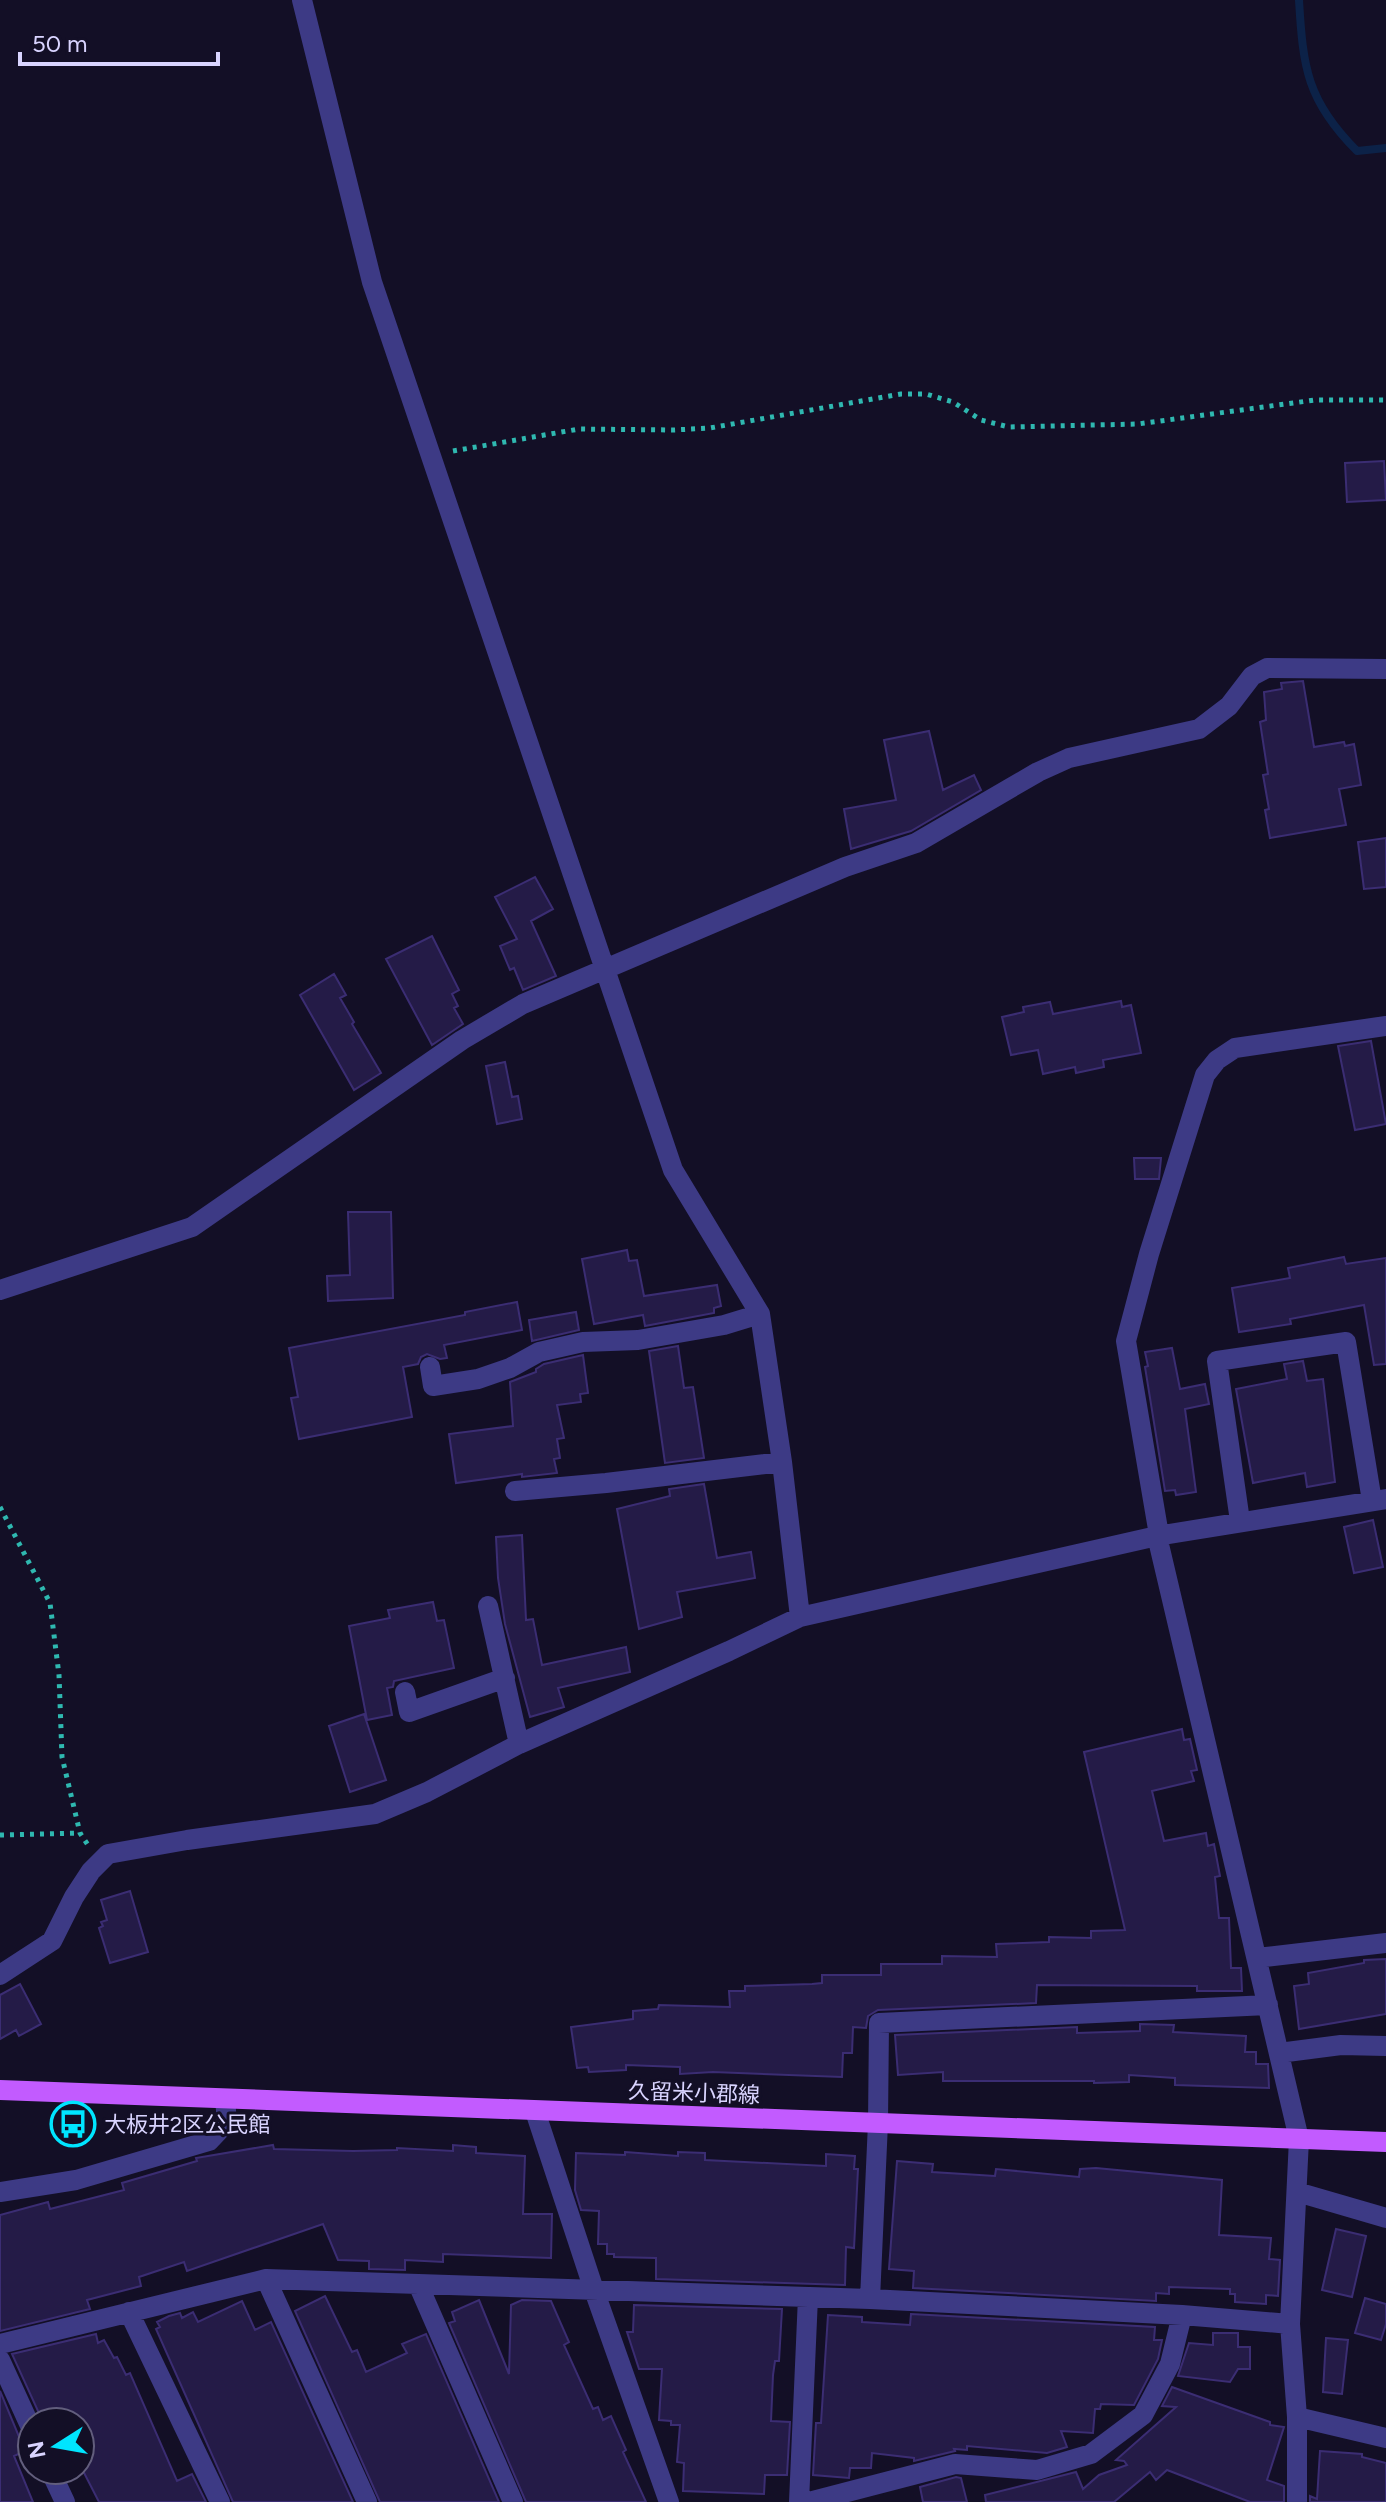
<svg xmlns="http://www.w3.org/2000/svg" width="1386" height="2502" font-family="Figtree,'Noto Sans JP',sans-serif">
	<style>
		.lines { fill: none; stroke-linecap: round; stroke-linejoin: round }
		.stream { stroke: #0c2248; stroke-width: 8 }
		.building { fill: #241b47; stroke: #3b2d73; stroke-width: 2 }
		.path { stroke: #2fb8b0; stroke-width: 5; stroke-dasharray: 4 6; stroke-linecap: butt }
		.minor { stroke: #3d3a85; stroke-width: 20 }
		.major { stroke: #c25bff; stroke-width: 20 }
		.labels { text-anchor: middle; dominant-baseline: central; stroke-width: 6; stroke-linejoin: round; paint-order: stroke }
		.street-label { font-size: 22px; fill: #d9d4ff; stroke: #130f26 }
		.poi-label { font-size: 22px; fill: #d9d4ff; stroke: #130f26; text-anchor: start }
	</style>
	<rect width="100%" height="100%" fill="#130f26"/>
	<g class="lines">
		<!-- stream -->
		<path class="stream" d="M 1299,0 C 1303,68 1307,101 1357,151 L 1386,148"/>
	</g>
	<!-- building -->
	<path class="building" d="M 1384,461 L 1386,500 L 1347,502 L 1345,463 Z
		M 1303,681 L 1314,747 L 1344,742 L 1345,746 L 1354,744 L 1361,785 L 1339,789 L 1346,825 L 1270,838 L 1265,810 L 1269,809 L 1263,775 L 1268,774 L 1260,722 L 1266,720 L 1264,692 L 1282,689 L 1281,683 Z
		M 929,731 L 943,790 L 974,775 L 981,790 L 911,831 L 851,849 L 844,809 L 896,800 L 884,740 Z
		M 1386,838 L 1386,887 L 1364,889 L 1358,842 Z
		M 535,877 L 553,909 L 531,921 L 556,976 L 523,990 L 514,968 L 510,970 L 500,946 L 517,939 L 495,897 Z
		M 432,936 L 459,990 L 452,994 L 458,1006 L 454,1008 L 463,1024 L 432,1045 L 386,959 Z
		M 334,974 L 346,995 L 340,998 L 354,1022 L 352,1024 L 381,1073 L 354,1090 L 300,995 Z
		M 1121,1001 L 1122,1007 L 1131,1005 L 1141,1053 L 1103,1060 L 1104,1067 L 1076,1073 L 1075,1067 L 1043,1074 L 1038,1050 L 1011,1055 L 1002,1017 L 1024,1012 L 1023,1007 L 1050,1002 L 1053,1014 Z
		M 1371,1041 L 1386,1124 L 1355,1130 L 1338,1046 Z
		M 505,1062 L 512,1097 L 518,1096 L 522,1119 L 497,1124 L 486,1066 Z
		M 1134,1158 L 1161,1158 L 1159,1179 L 1135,1179 Z
		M 348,1212 L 391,1212 L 393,1298 L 328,1301 L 327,1276 L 350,1275 Z
		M 627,1250 L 629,1261 L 637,1260 L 644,1296 L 717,1285 L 721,1306 L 714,1308 L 714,1313 L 645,1326 L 643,1315 L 594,1324 L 582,1259 Z
		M 1344,1257 L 1346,1264 L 1386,1258 L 1386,1364 L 1374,1365 L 1364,1305 L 1290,1319 L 1291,1324 L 1239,1332 L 1232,1288 L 1290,1278 L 1288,1268 Z
		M 517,1302 L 522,1330 L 444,1345 L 447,1358 L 440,1359 L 427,1354 L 421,1357 L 418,1364 L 403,1367 L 412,1417 L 299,1439 L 291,1398 L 298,1397 L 289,1348 L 465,1315 L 465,1312 Z
		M 576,1312 L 579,1330 L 532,1341 L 529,1320 Z
		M 678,1346 L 684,1388 L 693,1387 L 704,1458 L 665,1463 L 649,1351 Z
		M 1172,1348 L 1180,1389 L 1205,1384 L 1209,1404 L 1185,1409 L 1196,1492 L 1176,1495 L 1175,1490 L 1165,1491 L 1145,1367 L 1148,1366 L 1145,1352 Z
		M 583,1355 L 588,1393 L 580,1394 L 581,1402 L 557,1405 L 564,1438 L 557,1439 L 560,1458 L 554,1459 L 557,1473 L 522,1477 L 522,1474 L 456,1483 L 449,1434 L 513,1426 L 510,1382 L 536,1372 L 536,1369 L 544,1364 Z
		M 1303,1361 L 1307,1381 L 1323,1379 L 1335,1482 L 1307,1487 L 1305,1473 L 1253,1483 L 1236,1389 L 1287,1379 L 1284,1364 Z
		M 704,1484 L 717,1558 L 751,1552 L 755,1578 L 677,1592 L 682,1617 L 639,1629 L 617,1509 L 670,1496 L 669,1489 Z
		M 1373,1520 L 1383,1567 L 1354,1573 L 1344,1527 Z
		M 522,1535 L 526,1620 L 533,1619 L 542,1665 L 626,1647 L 630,1672 L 558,1688 L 564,1707 L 530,1717 L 505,1624 L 498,1578 L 496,1537 Z
		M 433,1602 L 437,1621 L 444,1620 L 454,1668 L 394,1681 L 393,1687 L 387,1688 L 392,1715 L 367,1720 L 349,1626 L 390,1618 L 388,1610 Z
		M 364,1714 L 386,1780 L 350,1792 L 329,1726 Z
		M 1182,1729 L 1184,1740 L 1190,1739 L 1197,1770 L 1191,1771 L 1194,1781 L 1152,1791 L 1164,1841 L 1206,1833 L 1208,1846 L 1214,1844 L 1220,1876 L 1215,1877 L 1219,1918 L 1229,1918 L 1231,1968 L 1241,1968 L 1242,1991 L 1197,1991 L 1197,1986 L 1037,1985 L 1036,2003 L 878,2010 L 868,2016 L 866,2028 L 853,2027 L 852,2053 L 843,2053 L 842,2077 L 713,2072 L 680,2074 L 680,2067 L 626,2065 L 626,2070 L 589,2072 L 588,2067 L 577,2068 L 571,2027 L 633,2019 L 633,2011 L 658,2009 L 659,2005 L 730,2007 L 729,1991 L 745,1991 L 745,1986 L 812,1984 L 822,1983 L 822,1975 L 881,1975 L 881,1964 L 942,1964 L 942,1956 L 997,1957 L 996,1944 L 1049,1942 L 1049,1937 L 1091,1938 L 1091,1931 L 1125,1930 L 1084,1752 Z
		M 130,1891 L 148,1952 L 110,1963 L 99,1928 L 103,1926 L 101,1922 L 107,1920 L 101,1900 Z
		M 1386,1959 L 1386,2014 L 1299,2029 L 1294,1986 L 1309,1984 L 1308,1973 L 1364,1963 L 1364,1960 Z
		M 20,1984 L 41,2024 L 19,2036 L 16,2030 L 0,2039 L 0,1995 Z
		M 1140,2024 L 1174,2025 L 1173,2032 L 1246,2036 L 1245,2052 L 1256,2052 L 1256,2064 L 1268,2064 L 1269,2088 L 1175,2085 L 1175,2078 L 1129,2075 L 1129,2082 L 1094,2083 L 1094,2081 L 943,2081 L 943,2072 L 898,2075 L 895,2035 L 1077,2027 L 1077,2033 L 1140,2031 Z
		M 273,2145 L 274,2149 L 353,2151 L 397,2150 L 397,2148 L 453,2151 L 453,2145 L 476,2147 L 476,2153 L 525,2156 L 523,2214 L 552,2214 L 551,2258 L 443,2254 L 443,2262 L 405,2260 L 405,2270 L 369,2269 L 369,2261 L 338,2260 L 323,2224 L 187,2271 L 184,2262 L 139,2277 L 141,2286 L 87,2300 L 90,2309 L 0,2331 L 0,2215 L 48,2202 L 50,2209 L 124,2190 L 122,2183 L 197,2161 L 196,2158 Z
		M 625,2152 L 678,2156 L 678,2152 L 705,2153 L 705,2160 L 826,2166 L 826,2154 L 855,2156 L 854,2169 L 858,2169 L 854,2248 L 846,2247 L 845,2285 L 656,2279 L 656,2258 L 614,2257 L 614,2254 L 607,2254 L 607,2244 L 598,2244 L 599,2211 L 581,2210 L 575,2190 L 576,2153 L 625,2155 Z
		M 897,2161 L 933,2164 L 932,2172 L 995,2176 L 996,2169 L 1079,2177 L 1080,2169 L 1096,2168 L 1222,2180 L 1219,2235 L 1271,2238 L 1269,2259 L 1280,2260 L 1278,2296 L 1266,2295 L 1266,2304 L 1235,2302 L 1235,2294 L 1230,2294 L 1230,2289 L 1169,2287 L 1169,2294 L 1156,2293 L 1156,2301 L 913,2288 L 914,2271 L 889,2269 Z
		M 1336,2229 L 1366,2236 L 1352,2297 L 1322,2290 Z
		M 325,2296 L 352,2352 L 357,2350 L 366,2372 L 407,2353 L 402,2344 L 426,2334 L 499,2502 L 380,2502 L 295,2311 Z
		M 1365,2298 L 1386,2304 L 1386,2324 L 1381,2340 L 1355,2333 Z
		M 479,2300 L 509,2374 L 511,2305 L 522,2300 L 551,2301 L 569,2342 L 564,2345 L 593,2409 L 598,2407 L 603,2420 L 611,2416 L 626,2450 L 623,2452 L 646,2502 L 526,2502 L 449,2323 L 455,2321 L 452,2312 Z
		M 242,2301 L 255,2330 L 271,2322 L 353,2502 L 233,2502 L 156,2329 L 160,2327 L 157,2322 L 169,2316 L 180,2313 L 182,2318 L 193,2312 L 198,2322 Z
		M 634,2305 L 782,2309 L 779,2361 L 775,2361 L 773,2375 L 771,2421 L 790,2422 L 787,2475 L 765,2475 L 764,2494 L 683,2491 L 684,2463 L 677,2462 L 680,2425 L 671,2425 L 671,2421 L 659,2420 L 662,2369 L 639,2369 L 627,2332 L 633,2332 Z
		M 911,2314 L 1155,2327 L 1154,2340 L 1162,2340 L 1158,2359 L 1134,2405 L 1101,2404 L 1100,2409 L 1095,2409 L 1093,2433 L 1061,2431 L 1067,2447 L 1047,2453 L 967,2446 L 967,2450 L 954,2449 L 955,2451 L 914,2461 L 914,2458 L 872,2453 L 871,2468 L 850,2468 L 849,2478 L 813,2475 L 816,2423 L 821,2423 L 828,2315 L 862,2317 L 862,2322 L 910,2325 Z
		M 1213,2333 L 1238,2333 L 1238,2347 L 1250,2347 L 1250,2369 L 1238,2369 L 1230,2382 L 1178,2376 L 1189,2343 L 1213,2345 Z
		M 96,2334 L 98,2343 L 104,2340 L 114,2358 L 117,2357 L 126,2375 L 130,2373 L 177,2481 L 192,2474 L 206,2502 L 99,2502 L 80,2465 L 80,2422 L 43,2422 L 12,2354 Z
		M 1326,2338 L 1348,2340 L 1342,2394 L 1323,2392 Z
		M 1172,2387 L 1270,2422 L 1270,2425 L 1284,2427 L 1267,2480 L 1284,2486 L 1284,2502 L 1250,2502 L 1167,2470 L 1156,2480 L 1150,2472 L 1114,2502 L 986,2502 L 985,2495 L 1076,2472 L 1083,2489 L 1099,2475 L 1127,2465 L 1124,2461 L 1116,2460 L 1176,2407 L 1162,2406 Z
		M 0,2391 L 25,2451 L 14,2456 L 33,2502 L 0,2502 Z
		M 1320,2451 L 1362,2454 L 1362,2457 L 1386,2463 L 1386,2502 L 1310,2502 L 1310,2496 L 1317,2499 Z
		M 956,2477 L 961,2478 L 967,2502 L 923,2502 L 920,2487 Z"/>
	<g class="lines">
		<!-- path -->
		<path class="path" d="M 453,451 L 579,429 L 674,430 L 710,428 L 901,394 L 926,394 L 953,402 L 981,420 L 1009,427 L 1138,424 L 1315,400 L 1386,400
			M 0,1507 L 50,1603 L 59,1675 L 62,1757 L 80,1833 L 88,1845
			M 0,1835 L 80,1833"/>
		<!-- minor -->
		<path class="minor" d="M 302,0 L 372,282 L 673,1170 L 760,1314 L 782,1462 L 800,1617
			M 0,1290 L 192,1227 L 462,1040 L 523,1004 L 845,867 L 916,843 L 1038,772 L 1069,758 L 1199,729 L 1229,706 L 1252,676 L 1267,668 L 1386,669
			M 430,1367 L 433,1386 L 478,1379 L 510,1368 L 539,1352 L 583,1342 L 638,1340 L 724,1325 L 760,1314
			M 515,1491 L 606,1483 L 782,1462
			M 1240,1521 L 1217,1361 L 1346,1342 L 1372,1501
			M 1159,1535 L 1126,1341 L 1149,1254 L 1205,1075 L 1217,1060 L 1235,1048 L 1386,1026
			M 1157,1536 L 1299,2139 L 1290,2324 L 1297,2417 L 1297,2502
			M 488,1606 L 519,1744
			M 405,1692 L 409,1712 L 505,1678
			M 1257,1958 L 1386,1943
			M 0,1975 L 52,1941 L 74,1897 L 91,1871 L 108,1854 L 187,1840 L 375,1814 L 427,1792 L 519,1744 L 729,1651 L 800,1617 L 1157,1536 L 1386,1499
			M 1279,2053 L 1341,2045 L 1386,2046
			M 535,2111 L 594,2290 L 669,2502
			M 0,2192 L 76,2180 L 209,2141 L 227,2122 L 225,2099
			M 1297,2192 L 1386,2218
			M 266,2279 L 367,2502
			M 418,2284 L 513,2502
			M 870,2299 L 878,2123 L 879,2023 L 1268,2005
			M 129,2312 L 220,2502
			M 0,2344 L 266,2279 L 870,2299 L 1182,2315 L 1290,2324
			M 0,2360 L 32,2430
			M 1297,2417 L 1386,2438
			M 50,2470 L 65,2502
			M 799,2502 L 808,2297
			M 809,2502 L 955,2464 L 1037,2470 L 1091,2454 L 1143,2415 L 1170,2364 L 1182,2315"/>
		<!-- major -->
		<path class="major" d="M 0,2090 L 1386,2142"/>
	</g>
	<!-- icons -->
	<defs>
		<g id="bus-ring" transform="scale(2.3)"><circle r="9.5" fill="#130f26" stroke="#00e5ff" stroke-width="1.5"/><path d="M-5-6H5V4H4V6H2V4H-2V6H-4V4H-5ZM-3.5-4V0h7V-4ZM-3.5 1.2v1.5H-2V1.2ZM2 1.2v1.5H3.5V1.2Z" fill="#00e5ff"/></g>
	</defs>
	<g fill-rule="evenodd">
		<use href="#bus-ring" x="73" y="2124"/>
	</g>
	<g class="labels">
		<!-- street labels -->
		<g class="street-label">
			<text transform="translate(694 2093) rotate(2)">久留米小郡線</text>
		</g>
		<!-- poi labels -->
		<g class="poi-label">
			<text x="104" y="2124">大板井2区公民館</text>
		</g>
	</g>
	<!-- north arrow -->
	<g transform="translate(56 2446) rotate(259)"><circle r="38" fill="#130f26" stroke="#625e7d" stroke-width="2"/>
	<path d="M0-6L14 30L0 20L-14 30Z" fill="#00e5ff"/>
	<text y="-12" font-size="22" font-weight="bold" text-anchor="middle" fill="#d9d4ff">N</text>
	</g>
	<!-- scale -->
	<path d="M20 52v12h198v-12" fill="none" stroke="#d9d4ff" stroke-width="4"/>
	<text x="32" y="52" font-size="24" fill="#d9d4ff" stroke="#130f26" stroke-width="6" paint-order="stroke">50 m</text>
</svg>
